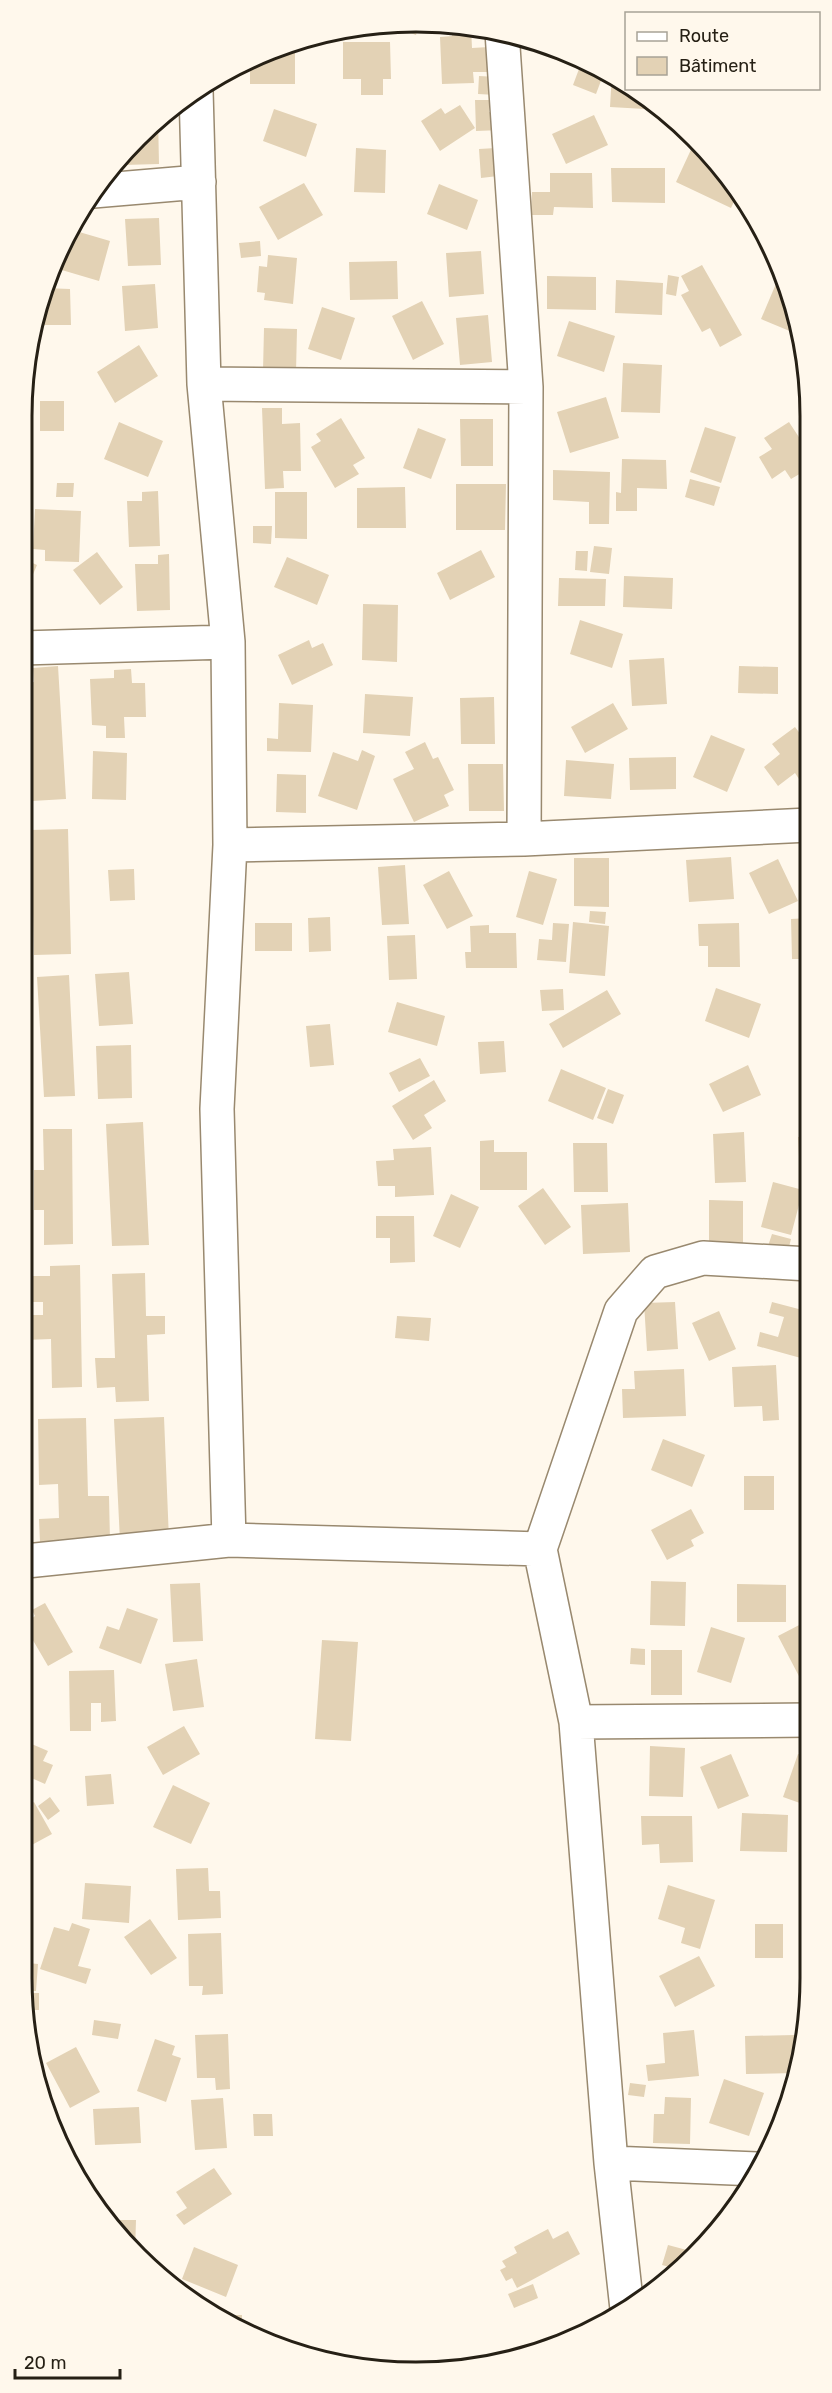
<svg xmlns="http://www.w3.org/2000/svg" width="832" height="2393" font-family="Rubik,sans-serif">
	<style>
		.building { fill: #e3d2b5 }
		.lines { fill: none; stroke-linecap: round; stroke-linejoin: round }
		.minor-casing { stroke: #99896f; stroke-width: 36 }
		.minor { stroke: #fff; stroke-width: 33 }
		.rim { fill: none; stroke: #262015; stroke-width: 3 }
	</style>
	<rect width="100%" height="100%" fill="#fff8ec"/>
	<!-- building -->
	<path class="building" d="M 420,23 L 416,35 L 385,24 Z
		M 452,24 L 471,27 L 472,48 L 489,47 L 489,72 L 473,72 L 474,83 L 442,84 L 440,37 L 452,36 Z
		M 343,42 L 390,42 L 391,79 L 383,79 L 383,95 L 361,95 L 361,79 L 343,79 Z
		M 281,46 L 295,46 L 295,84 L 250,84 L 250,60 Z
		M 553,49 L 605,70 L 596,94 L 573,85 L 579,69 L 549,57 Z
		M 612,73 L 626,85 L 626,88 L 631,88 L 645,100 L 645,109 L 610,107 Z
		M 479,76 L 497,77 L 496,95 L 478,94 Z
		M 475,100 L 489,100 L 489,112 L 501,112 L 502,130 L 476,131 Z
		M 460,105 L 475,128 L 440,151 L 421,121 L 441,108 L 445,114 Z
		M 274,109 L 317,124 L 306,157 L 263,141 Z
		M 594,115 L 608,145 L 566,164 L 552,134 Z
		M 158,117 L 159,164 L 124,165 L 124,153 Z
		M 695,141 L 713,155 L 738,193 L 731,208 L 676,182 Z
		M 356,148 L 386,150 L 385,193 L 354,192 Z
		M 496,148 L 498,176 L 481,178 L 479,149 Z
		M 611,168 L 665,168 L 665,203 L 612,202 Z
		M 550,173 L 592,173 L 593,208 L 554,207 L 553,215 L 531,215 L 532,192 L 550,192 Z
		M 304,183 L 323,215 L 278,240 L 259,207 Z
		M 439,184 L 478,200 L 467,230 L 427,214 Z
		M 159,218 L 161,265 L 128,266 L 125,219 Z
		M 69,229 L 110,241 L 99,281 L 55,268 L 64,237 Z
		M 764,231 L 770,242 L 773,249 L 761,247 Z
		M 260,241 L 261,256 L 241,258 L 239,243 Z
		M 481,251 L 484,294 L 449,297 L 446,253 Z
		M 268,255 L 297,258 L 293,304 L 264,300 L 265,293 L 257,292 L 259,266 L 267,267 Z
		M 397,261 L 398,299 L 350,300 L 349,262 Z
		M 702,265 L 742,335 L 720,347 L 710,328 L 702,332 L 681,295 L 689,291 L 681,276 Z
		M 668,275 L 679,277 L 676,296 L 666,294 Z
		M 547,276 L 596,277 L 596,310 L 547,309 Z
		M 778,279 L 782,281 L 796,325 L 792,332 L 761,319 Z
		M 616,280 L 663,283 L 662,315 L 615,313 Z
		M 155,284 L 158,328 L 125,331 L 122,286 Z
		M 44,288 L 70,289 L 71,325 L 33,325 L 34,314 Z
		M 422,301 L 444,344 L 413,360 L 392,316 Z
		M 322,307 L 355,318 L 341,360 L 308,349 Z
		M 488,315 L 492,362 L 460,365 L 456,318 Z
		M 569,321 L 615,336 L 604,372 L 557,356 Z
		M 264,328 L 297,329 L 296,372 L 263,371 Z
		M 139,345 L 158,376 L 115,403 L 97,372 Z
		M 623,363 L 662,365 L 660,413 L 621,412 Z
		M 606,397 L 619,438 L 570,453 L 557,412 Z
		M 40,401 L 64,401 L 64,431 L 40,431 Z
		M 262,408 L 282,408 L 282,424 L 300,423 L 301,471 L 283,471 L 284,488 L 265,489 Z
		M 341,418 L 365,458 L 353,465 L 359,474 L 335,488 L 311,447 L 321,441 L 316,434 Z
		M 460,419 L 493,419 L 493,466 L 461,466 Z
		M 119,422 L 163,441 L 148,477 L 104,459 Z
		M 789,422 L 808,451 L 808,469 L 791,479 L 785,470 L 772,479 L 759,457 L 772,449 L 764,438 Z
		M 705,427 L 736,437 L 721,483 L 690,472 Z
		M 418,428 L 446,439 L 431,479 L 403,468 Z
		M 622,459 L 666,460 L 667,489 L 637,488 L 637,511 L 616,511 L 616,492 L 621,493 Z
		M 553,470 L 610,472 L 609,524 L 589,524 L 589,502 L 553,500 Z
		M 690,479 L 720,487 L 714,506 L 685,497 Z
		M 57,483 L 74,483 L 73,497 L 56,497 Z
		M 456,484 L 506,484 L 505,530 L 456,530 Z
		M 405,487 L 406,528 L 357,528 L 357,488 Z
		M 158,491 L 160,546 L 129,547 L 127,501 L 142,501 L 142,492 Z
		M 275,492 L 307,492 L 307,539 L 275,538 Z
		M 35,509 L 81,511 L 79,562 L 45,561 L 45,550 L 33,549 Z
		M 253,526 L 272,526 L 271,544 L 253,543 Z
		M 594,546 L 612,548 L 609,574 L 590,572 Z
		M 481,550 L 495,577 L 450,600 L 437,573 Z
		M 576,551 L 588,551 L 587,571 L 575,570 Z
		M 97,552 L 123,587 L 100,605 L 73,570 Z
		M 169,554 L 170,610 L 137,611 L 135,564 L 158,564 L 158,555 Z
		M 287,557 L 329,575 L 317,605 L 274,587 Z
		M 22,558 L 37,565 L 22,600 Z
		M 624,576 L 673,578 L 672,609 L 623,607 Z
		M 559,578 L 606,579 L 605,606 L 558,606 Z
		M 363,604 L 398,605 L 397,662 L 362,660 Z
		M 580,620 L 623,634 L 612,668 L 570,654 Z
		M 309,640 L 312,648 L 323,643 L 333,665 L 292,685 L 278,655 Z
		M 664,658 L 667,704 L 632,706 L 629,660 Z
		M 58,666 L 66,799 L 32,801 L 24,683 L 34,682 L 33,668 Z
		M 739,666 L 778,667 L 778,694 L 738,693 Z
		M 131,669 L 132,683 L 145,683 L 146,717 L 124,717 L 125,738 L 106,738 L 106,726 L 92,725 L 90,679 L 114,678 L 114,670 Z
		M 365,694 L 413,697 L 410,736 L 363,733 Z
		M 494,697 L 495,744 L 461,744 L 460,698 Z
		M 279,703 L 313,705 L 311,752 L 267,751 L 267,738 L 278,739 Z
		M 613,703 L 628,729 L 585,753 L 571,727 Z
		M 795,727 L 808,744 L 808,776 L 801,782 L 795,773 L 778,786 L 764,767 L 780,754 L 772,744 Z
		M 711,735 L 745,749 L 727,792 L 693,777 Z
		M 425,742 L 433,759 L 438,757 L 454,790 L 444,795 L 449,806 L 414,822 L 393,779 L 414,769 L 405,752 Z
		M 362,750 L 375,756 L 357,810 L 318,796 L 333,752 L 358,761 Z
		M 93,751 L 127,753 L 126,800 L 92,799 Z
		M 676,757 L 676,789 L 630,790 L 629,758 Z
		M 566,760 L 614,764 L 611,799 L 564,796 Z
		M 468,764 L 503,764 L 504,811 L 469,811 Z
		M 277,774 L 306,775 L 306,813 L 276,812 Z
		M 68,829 L 71,954 L 34,955 L 31,830 Z
		M 731,857 L 734,899 L 689,902 L 686,860 Z
		M 574,858 L 609,858 L 609,907 L 574,906 Z
		M 778,859 L 798,901 L 769,914 L 749,873 Z
		M 405,865 L 409,924 L 382,925 L 378,867 Z
		M 134,869 L 135,900 L 110,901 L 108,870 Z
		M 449,871 L 473,916 L 447,929 L 423,885 Z
		M 529,871 L 557,879 L 543,925 L 516,917 Z
		M 590,911 L 606,912 L 605,924 L 589,922 Z
		M 330,917 L 331,951 L 309,952 L 308,918 Z
		M 809,918 L 809,959 L 792,959 L 791,919 Z
		M 573,922 L 609,926 L 605,976 L 569,973 Z
		M 255,923 L 292,923 L 292,951 L 255,951 Z
		M 553,923 L 569,924 L 566,962 L 537,960 L 539,939 L 552,940 Z
		M 739,923 L 740,967 L 708,967 L 708,946 L 699,946 L 698,924 Z
		M 489,925 L 489,933 L 516,933 L 517,968 L 466,968 L 465,952 L 471,952 L 470,926 Z
		M 415,935 L 417,979 L 389,980 L 387,936 Z
		M 129,972 L 133,1024 L 99,1026 L 95,974 Z
		M 69,975 L 75,1096 L 44,1097 L 37,977 Z
		M 716,988 L 761,1004 L 749,1038 L 705,1021 Z
		M 563,989 L 564,1010 L 542,1011 L 540,990 Z
		M 607,990 L 621,1014 L 563,1048 L 549,1024 Z
		M 397,1002 L 445,1016 L 437,1046 L 388,1032 Z
		M 330,1024 L 334,1065 L 310,1067 L 306,1026 Z
		M 504,1041 L 506,1072 L 480,1074 L 478,1042 Z
		M 131,1045 L 132,1098 L 98,1099 L 96,1046 Z
		M 420,1058 L 430,1076 L 399,1092 L 389,1073 Z
		M 748,1065 L 761,1095 L 723,1112 L 709,1084 Z
		M 561,1069 L 606,1088 L 593,1120 L 548,1101 Z
		M 434,1080 L 446,1101 L 424,1115 L 432,1128 L 413,1140 L 392,1106 Z
		M 608,1089 L 624,1095 L 613,1124 L 597,1118 Z
		M 143,1122 L 149,1245 L 112,1246 L 106,1124 Z
		M 43,1129 L 72,1129 L 73,1244 L 44,1245 L 44,1210 L 34,1210 L 34,1170 L 44,1170 Z
		M 744,1132 L 746,1182 L 715,1183 L 713,1134 Z
		M 809,1136 L 809,1176 L 800,1176 L 798,1137 Z
		M 494,1140 L 494,1152 L 527,1152 L 527,1190 L 480,1190 L 480,1141 Z
		M 573,1143 L 607,1143 L 608,1192 L 574,1192 Z
		M 431,1147 L 434,1195 L 395,1197 L 395,1186 L 378,1186 L 376,1161 L 394,1160 L 393,1149 Z
		M 773,1182 L 803,1190 L 791,1235 L 761,1227 Z
		M 543,1188 L 571,1227 L 545,1245 L 518,1206 Z
		M 451,1194 L 479,1207 L 460,1248 L 433,1236 Z
		M 709,1200 L 743,1201 L 743,1248 L 709,1248 Z
		M 628,1203 L 630,1252 L 583,1254 L 581,1205 Z
		M 376,1216 L 414,1216 L 415,1262 L 390,1263 L 390,1238 L 376,1238 Z
		M 772,1234 L 791,1239 L 787,1255 L 767,1249 Z
		M 80,1265 L 82,1387 L 52,1388 L 51,1339 L 25,1340 L 25,1315 L 43,1315 L 43,1302 L 32,1302 L 31,1276 L 50,1276 L 50,1266 Z
		M 145,1273 L 146,1316 L 165,1316 L 165,1334 L 147,1335 L 149,1401 L 116,1402 L 115,1387 L 97,1388 L 95,1358 L 115,1358 L 112,1274 Z
		M 675,1302 L 678,1349 L 647,1351 L 644,1303 Z
		M 772,1302 L 810,1312 L 808,1360 L 757,1346 L 760,1332 L 778,1337 L 784,1317 L 769,1313 Z
		M 719,1311 L 736,1349 L 709,1361 L 692,1323 Z
		M 397,1316 L 431,1318 L 429,1341 L 395,1338 Z
		M 776,1365 L 779,1420 L 763,1421 L 762,1406 L 734,1407 L 732,1367 Z
		M 684,1369 L 686,1416 L 623,1418 L 622,1389 L 635,1389 L 634,1371 Z
		M 164,1417 L 169,1540 L 120,1541 L 114,1419 Z
		M 86,1418 L 88,1496 L 109,1496 L 110,1541 L 40,1542 L 39,1519 L 59,1518 L 58,1484 L 39,1485 L 38,1419 Z
		M 663,1439 L 705,1455 L 692,1487 L 651,1470 Z
		M 744,1476 L 774,1476 L 774,1510 L 744,1510 Z
		M 691,1509 L 704,1533 L 691,1540 L 694,1546 L 667,1560 L 651,1530 Z
		M 651,1581 L 686,1582 L 685,1626 L 650,1625 Z
		M 200,1583 L 203,1641 L 173,1642 L 170,1584 Z
		M 737,1584 L 786,1585 L 786,1622 L 737,1622 Z
		M 45,1603 L 73,1652 L 48,1666 L 27,1630 L 27,1622 L 35,1616 L 32,1610 Z
		M 127,1608 L 158,1619 L 141,1664 L 99,1648 L 107,1626 L 119,1630 Z
		M 805,1622 L 810,1632 L 810,1675 L 801,1680 L 778,1636 Z
		M 711,1627 L 745,1638 L 731,1683 L 697,1672 Z
		M 322,1640 L 358,1642 L 351,1741 L 315,1739 Z
		M 631,1648 L 645,1649 L 645,1665 L 630,1664 Z
		M 651,1650 L 682,1650 L 682,1695 L 651,1695 Z
		M 197,1659 L 204,1707 L 173,1711 L 165,1664 Z
		M 114,1670 L 116,1721 L 101,1722 L 101,1703 L 91,1703 L 91,1731 L 70,1731 L 69,1671 Z
		M 184,1726 L 200,1754 L 163,1775 L 147,1747 Z
		M 27,1742 L 48,1751 L 43,1761 L 53,1765 L 45,1784 L 27,1776 Z
		M 650,1746 L 685,1748 L 683,1797 L 649,1796 Z
		M 731,1754 L 749,1796 L 718,1809 L 700,1767 Z
		M 798,1754 L 811,1758 L 811,1807 L 783,1797 Z
		M 111,1774 L 114,1804 L 87,1806 L 85,1776 Z
		M 173,1785 L 210,1803 L 191,1844 L 153,1827 Z
		M 50,1797 L 60,1811 L 48,1820 L 38,1806 Z
		M 34,1802 L 52,1834 L 28,1847 L 27,1806 Z
		M 742,1813 L 788,1815 L 787,1852 L 740,1851 Z
		M 641,1816 L 692,1816 L 693,1862 L 660,1863 L 659,1844 L 642,1845 Z
		M 208,1868 L 209,1891 L 220,1891 L 221,1918 L 178,1920 L 176,1869 Z
		M 28,1877 L 30,1877 L 31,1920 L 28,1920 Z
		M 85,1883 L 131,1886 L 129,1923 L 82,1919 Z
		M 668,1885 L 715,1900 L 700,1949 L 681,1943 L 685,1928 L 658,1919 Z
		M 150,1919 L 177,1958 L 151,1975 L 124,1937 Z
		M 72,1923 L 90,1929 L 78,1966 L 91,1969 L 86,1984 L 40,1969 L 54,1927 L 69,1931 Z
		M 755,1924 L 783,1924 L 783,1958 L 755,1958 Z
		M 221,1933 L 223,1994 L 202,1995 L 203,1986 L 189,1986 L 188,1934 Z
		M 699,1956 L 715,1986 L 675,2007 L 659,1976 Z
		M 28,1963 L 38,1964 L 36,1991 L 28,1991 Z
		M 28,1993 L 39,1993 L 39,2010 L 28,2010 Z
		M 94,2020 L 121,2024 L 118,2039 L 92,2035 Z
		M 694,2030 L 699,2076 L 648,2081 L 646,2065 L 665,2063 L 663,2033 Z
		M 228,2034 L 230,2089 L 216,2090 L 215,2078 L 197,2078 L 195,2035 Z
		M 795,2035 L 796,2073 L 746,2074 L 745,2036 Z
		M 155,2039 L 175,2046 L 172,2055 L 181,2058 L 166,2102 L 137,2091 Z
		M 28,2043 L 37,2043 L 37,2080 L 29,2054 Z
		M 76,2047 L 100,2092 L 70,2108 L 46,2063 Z
		M 724,2079 L 764,2093 L 749,2136 L 709,2123 Z
		M 630,2083 L 646,2085 L 644,2097 L 628,2095 Z
		M 665,2097 L 691,2098 L 690,2144 L 653,2143 L 654,2114 L 664,2114 Z
		M 223,2098 L 227,2148 L 195,2150 L 191,2100 Z
		M 139,2107 L 141,2143 L 95,2145 L 93,2109 Z
		M 253,2114 L 272,2114 L 273,2136 L 254,2136 Z
		M 214,2168 L 232,2194 L 184,2225 L 176,2215 L 187,2208 L 176,2192 Z
		M 733,2210 L 724,2221 L 722,2214 Z
		M 108,2220 L 136,2220 L 135,2253 L 119,2238 Z
		M 548,2229 L 553,2239 L 568,2231 L 580,2254 L 517,2288 L 512,2278 L 506,2281 L 500,2270 L 506,2267 L 502,2261 L 517,2253 L 514,2247 Z
		M 668,2245 L 698,2253 L 670,2277 L 673,2268 L 662,2265 Z
		M 194,2247 L 238,2265 L 226,2297 L 182,2279 Z
		M 533,2284 L 538,2298 L 514,2308 L 508,2294 Z
		M 215,2315 L 242,2315 L 242,2332 L 241,2331 Z"/>
	<g class="lines">
		<!-- minor casing -->
		<g class="minor-casing">
			<path id="minor" d="M 502,32 L 526,387 L 524,839
				M 196,90 L 204,384 L 228,642 L 230,845 L 217,1109 L 229,1540
				M 93,191 L 199,182
				M 204,384 L 526,387
				M 22,648 L 228,642
				M 230,845 L 524,839 L 809,825
				M 26,1561 L 229,1540 L 540,1549
				M 576,1722 L 810,1720
				M 611,2163 L 757,2169
				M 627,2309 L 611,2163 L 576,1722 L 540,1549 L 621,1311 L 655,1272 L 703,1258 L 809,1264"/>
		</g>
		<!-- minor -->
		<use href="#minor" class="minor"/>
	</g>
	<!-- crop -->
	<path d="M0 0H832V2393H0ZM416 32H416A384 384 0 0 1 800 416V1978A384 384 0 0 1 416 2362H416A384 384 0 0 1 32 1978V416A384 384 0 0 1 416 32Z" fill="#fff8ec" fill-rule="evenodd"/>
	<path class="rim" d="M416 32H416A384 384 0 0 1 800 416V1978A384 384 0 0 1 416 2362H416A384 384 0 0 1 32 1978V416A384 384 0 0 1 416 32Z"/>
	<!-- legend -->
	<rect x="625" y="12" width="195" height="78" fill="#fff8ec" stroke="#a8a296" stroke-width="1.5"/>
	<rect x="637" y="32" width="30" height="9" fill="#ffffff" stroke="#a8a296" stroke-width="1.5"/>
	<text x="679" y="42" font-size="18" fill="#262015">Route</text>
	<rect x="637" y="57" width="30" height="18" fill="#e3d2b5" stroke="#a8a296" stroke-width="1.5"/>
	<text x="679" y="72" font-size="18" fill="#262015">Bâtiment</text>
	<!-- scale -->
	<path d="M15 2369v9h105v-9" fill="none" stroke="#262015" stroke-width="3"/>
	<text x="24" y="2369" font-size="18" fill="#262015" stroke="#fff8ec" stroke-width="4.5" paint-order="stroke">20 m</text>
</svg>
